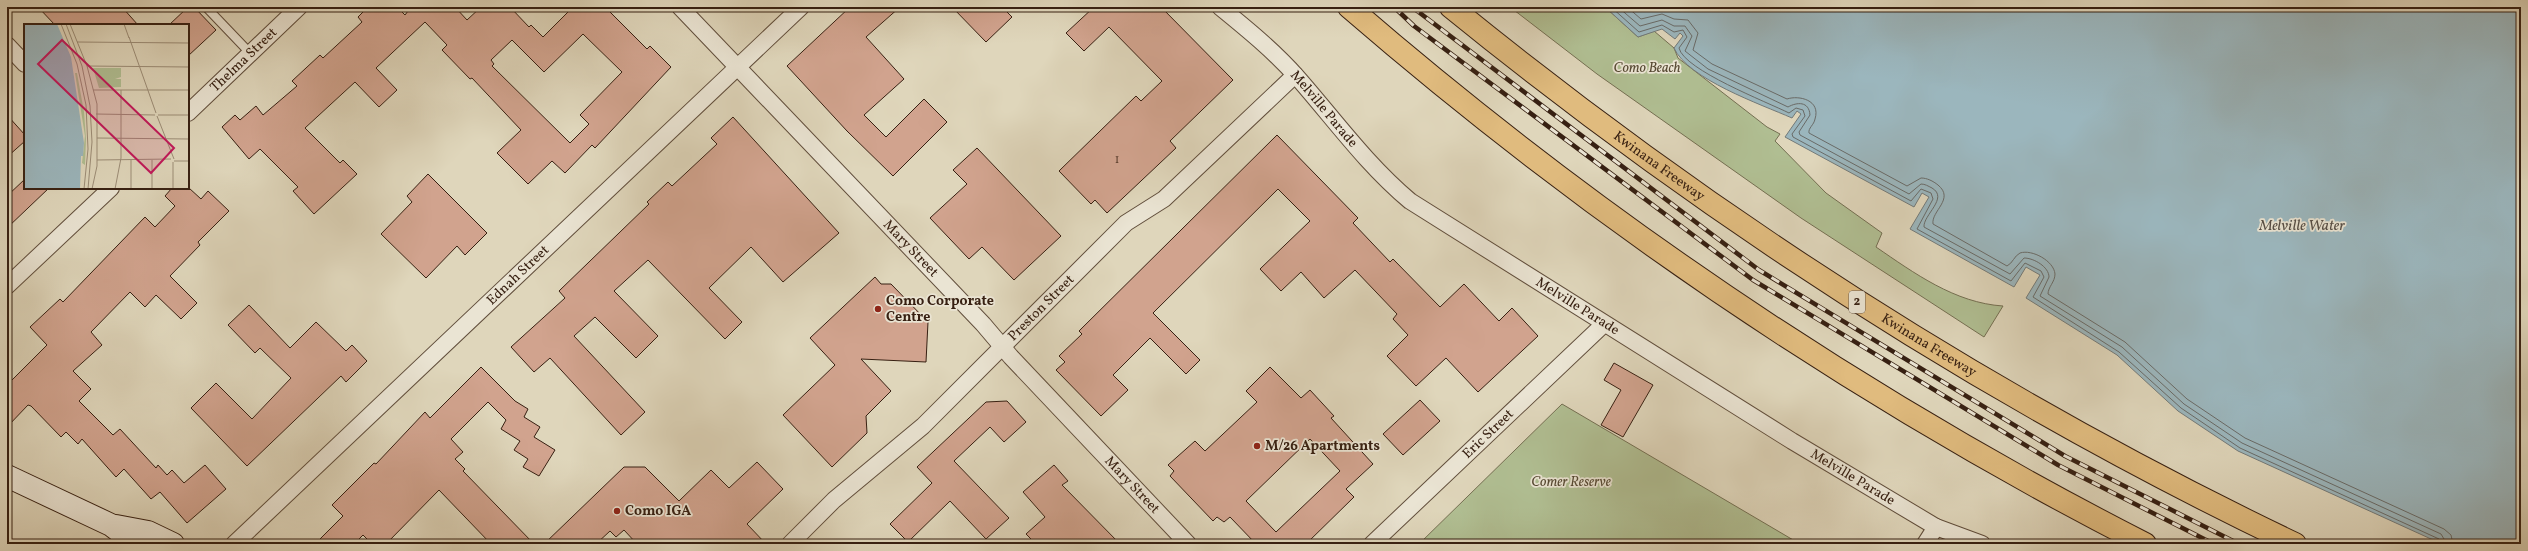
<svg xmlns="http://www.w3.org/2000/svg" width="2528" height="551" font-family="Vollkorn,serif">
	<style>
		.green { fill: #b0be92; stroke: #746f52 }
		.water { fill: #9bb6bd; stroke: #737a79 }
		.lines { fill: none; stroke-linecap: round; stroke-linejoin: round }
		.shore { stroke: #696b68; stroke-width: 1 }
		.building { fill: #d1a38e; stroke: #372012; fill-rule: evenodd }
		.service-casing { stroke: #614e3c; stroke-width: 10 }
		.minor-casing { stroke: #614e3c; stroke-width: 18 }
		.secondary-casing { stroke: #372012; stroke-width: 24 }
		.motorway-casing { stroke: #372012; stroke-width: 24 }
		.service { stroke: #eae4d3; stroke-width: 8 }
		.minor { stroke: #eae4d3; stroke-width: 16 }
		.secondary { stroke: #eae4d3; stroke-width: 22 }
		.motorway { stroke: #e0bb7e; stroke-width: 22 }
		.rail-casing { stroke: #372012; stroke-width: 4.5 }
		.rail { stroke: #eae4d3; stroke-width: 3; stroke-dasharray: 9; stroke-linecap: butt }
		.poi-dot { fill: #8f2418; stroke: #eae4d3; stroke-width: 1.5 }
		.labels { text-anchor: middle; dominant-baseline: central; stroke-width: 3.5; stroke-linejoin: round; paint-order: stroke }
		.number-label { font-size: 12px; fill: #5e4131 }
		.shield { fill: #eae4d3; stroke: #6d5b4c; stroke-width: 1 }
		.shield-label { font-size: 13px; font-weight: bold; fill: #372012 }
		.street-label { font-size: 14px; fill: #372012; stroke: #eae4d3 }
		.park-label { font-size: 14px; font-style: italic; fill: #554832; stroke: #eae4d3 }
		.poi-label { font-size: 14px; font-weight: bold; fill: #372012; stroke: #eae4d3; text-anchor: start }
		.water-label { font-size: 15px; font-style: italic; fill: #554d45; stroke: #eae4d3 }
		.inset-road { fill: none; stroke: #9c8d77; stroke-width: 1 }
		.view { fill: #c2185b; fill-opacity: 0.15; stroke: #c2185b; stroke-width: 2 }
		.inset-edge { fill: none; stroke: #372012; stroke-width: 2 }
	</style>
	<rect width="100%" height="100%" fill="#dfd6bb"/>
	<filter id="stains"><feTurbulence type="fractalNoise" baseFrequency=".005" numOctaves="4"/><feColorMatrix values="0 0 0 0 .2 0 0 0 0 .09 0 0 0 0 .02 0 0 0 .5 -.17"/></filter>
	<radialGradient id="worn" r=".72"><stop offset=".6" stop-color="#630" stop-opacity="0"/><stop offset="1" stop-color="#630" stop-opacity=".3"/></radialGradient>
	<!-- green -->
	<path class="green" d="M 1510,7 L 1605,7 L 1638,37 L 1654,31 L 1674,48 L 1678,58 L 1767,127 L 1780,134 L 1775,141 L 1826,193 L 1882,233 L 1876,247 C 1914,273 1955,303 2003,306 L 1984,337 L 1801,218 L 1597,74 Z
		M 1562,404 L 1800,544 L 1419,544 Z"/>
	<!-- water -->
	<path class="water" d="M 1605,7 L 2521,7 L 2521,544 L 2442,544 L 2238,451 L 2178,411 L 2117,355 L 2026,298 L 2040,275 L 2026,267 L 2014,287 L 1910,229 L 1929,197 L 1922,193 L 1914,207 L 1785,137 L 1801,114 L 1797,111 L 1792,118 C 1760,104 1688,79 1674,48 L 1683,36 L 1680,33 L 1675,39 L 1662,29 L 1638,37 Z"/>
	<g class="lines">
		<!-- shore -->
		<path class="shore" d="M 1611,7 L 1639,32 L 1662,25 L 1674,32 L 1683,30 L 1687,37 L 1679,48 C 1684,70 1767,102 1789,113 L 1796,108 L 1803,110 L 1805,116 L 1792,134 L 1793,137 L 1911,201 L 1921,189 L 1931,193 L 1933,199 L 1917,229 L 2011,281 L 2025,263 L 2041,271 L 2044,277 L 2033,297 L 2119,352 L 2181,408 L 2240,448 L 2439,539 L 2442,544
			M 1618,7 L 1640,26 L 1662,20 L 1674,26 L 1685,26 L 1692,36 L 1685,51 L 1708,69 L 1788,107 C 1797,102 1809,101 1810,115 L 1799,132 L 1800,135 L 1909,194 L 1921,184 C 1925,184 1928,186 1932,188 C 1949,198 1923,215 1924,227 L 2010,274 L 2024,258 C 2034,258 2049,267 2049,277 L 2040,296 L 2122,347 L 2184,404 L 2242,443 L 2441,534 L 2447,544
			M 1627,7 L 1641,19 L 1662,14 L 1674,19 L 1688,20 L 1698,33 L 1693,50 L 1712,64 L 1787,99 C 1799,95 1821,100 1815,119 C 1814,125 1808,128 1809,133 L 1907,186 L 1921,178 C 1927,178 1933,181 1938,185 C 1955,199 1931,211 1933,224 L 2007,266 C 2013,263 2014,256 2020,253 C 2032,249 2054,261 2055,274 C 2055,282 2048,287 2048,294 L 2125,342 L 2187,399 L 2245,438 L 2444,529 L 2451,535 L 2453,544"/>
	</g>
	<!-- building -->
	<path class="building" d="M 38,7 L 122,7 L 138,25 L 55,25 Z
		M 188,7 L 194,7 L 216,30 L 188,56 L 188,25 L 169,25 Z
		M 368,7 L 397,7 L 405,15 L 411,7 L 455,7 L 467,20 L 481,7 L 510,7 L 529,27 L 531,25 L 543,37 L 573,7 L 605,7 L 647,49 L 650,46 L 671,67 L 595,148 L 592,145 L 565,173 L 552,161 L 528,184 L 497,153 L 521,130 L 472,78 L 470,79 L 442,50 L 447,45 L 425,22 L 376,68 L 397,90 L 379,107 L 355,82 L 305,128 L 340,163 L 343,160 L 357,174 L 314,214 L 293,191 L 298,187 L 260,149 L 249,159 L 222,127 L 235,115 L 240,120 L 256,106 L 263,115 L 297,86 L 292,81 L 320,55 L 323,58 L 362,22 L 358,17 ZM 583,34 L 622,72 L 580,115 L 589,124 L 570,143 L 492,66 L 494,64 L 491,60 L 512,40 L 544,72 Z
		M 850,7 L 900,7 L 866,37 L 904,79 L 864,115 L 886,137 L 924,99 L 947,122 L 893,176 L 847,131 L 787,66 Z
		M 952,7 L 1002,7 L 1012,17 L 986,42 Z
		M 1094,7 L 1161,7 L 1233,80 L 1170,141 L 1176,148 L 1107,213 L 1095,200 L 1091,204 L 1059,171 L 1136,96 L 1141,101 L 1162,81 L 1109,27 L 1084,51 L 1066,33 Z
		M 7,115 L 25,135 L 25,141 L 7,157 Z
		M 733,117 L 839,233 L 783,282 L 751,247 L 709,288 L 742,322 L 725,339 L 648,260 L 614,291 L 658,336 L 636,358 L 595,317 L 574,336 L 645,412 L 621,435 L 550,358 L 534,372 L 511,347 L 565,298 L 559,291 L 649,204 L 647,202 L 668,182 L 672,186 L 717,144 L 711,138 Z
		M 1277,135 L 1358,218 L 1353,223 L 1390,262 L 1393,259 L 1440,307 L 1464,284 L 1499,321 L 1512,308 L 1538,336 L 1478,392 L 1446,358 L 1416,386 L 1387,356 L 1408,335 L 1393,319 L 1397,314 L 1355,270 L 1324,298 L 1301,272 L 1281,291 L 1260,269 L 1310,221 L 1278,189 L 1153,313 L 1200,360 L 1186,374 L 1150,338 L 1113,375 L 1128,390 L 1101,416 L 1056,370 L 1065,362 L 1059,356 L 1082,334 L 1079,331 Z
		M 977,148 L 1061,236 L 1014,280 L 982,247 L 969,259 L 930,218 L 967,184 L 953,170 Z
		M 428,174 L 487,233 L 465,255 L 457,246 L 426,278 L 381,234 L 412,202 L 407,196 Z
		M 25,179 L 25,188 L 49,188 L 7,228 L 7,196 Z
		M 172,188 L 189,188 L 201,199 L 208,191 L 229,211 L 198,242 L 200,245 L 170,276 L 197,303 L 181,319 L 156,295 L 145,307 L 130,292 L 91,332 L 102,345 L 73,371 L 91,389 L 79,401 L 113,435 L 120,429 L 156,468 L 158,465 L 167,475 L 172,470 L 184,483 L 205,465 L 226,489 L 187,523 L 160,492 L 151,499 L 124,469 L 116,477 L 82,439 L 78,444 L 66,432 L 61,437 L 31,406 L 28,405 L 7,427 L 7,385 L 47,345 L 30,327 L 60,299 L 63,302 L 145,217 L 155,227 L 175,206 L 165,196 Z
		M 875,277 L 881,284 L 891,284 L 928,322 L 926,362 L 861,359 L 891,391 L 866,416 L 867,433 L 832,467 L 783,415 L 835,365 L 810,338 Z
		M 249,305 L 290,348 L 316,322 L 346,351 L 352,345 L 367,361 L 346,382 L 341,376 L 247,466 L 191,408 L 216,383 L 252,419 L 291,378 L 260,348 L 255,353 L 228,325 Z
		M 1614,363 L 1653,385 L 1623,437 L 1601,425 L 1621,390 L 1604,380 Z
		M 481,367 L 515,401 L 528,409 L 524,417 L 540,427 L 534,437 L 555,450 L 539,476 L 523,467 L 528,459 L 514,450 L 520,441 L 501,429 L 506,420 L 488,402 L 451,439 L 463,452 L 455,459 L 465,469 L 463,471 L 534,544 L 491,544 L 439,490 L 386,544 L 372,544 L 363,535 L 354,544 L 315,544 L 343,516 L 332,505 L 374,463 L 376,464 L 425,412 L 430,418 Z
		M 1270,367 L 1301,398 L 1310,390 L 1334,416 L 1331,418 L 1373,464 L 1346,489 L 1354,497 L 1306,544 L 1256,544 L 1230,517 L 1224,522 L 1217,517 L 1213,521 L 1170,476 L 1174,471 L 1168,465 L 1195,441 L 1205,451 L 1257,402 L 1246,391 ZM 1310,439 L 1340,471 L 1276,532 L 1246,501 Z
		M 1420,400 L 1440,421 L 1403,455 L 1383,434 Z
		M 1007,401 L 1026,422 L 1004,442 L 990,427 L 954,461 L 1009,518 L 986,539 L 950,501 L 908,542 L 890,524 L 932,483 L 917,467 L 986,402 Z
		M 757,462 L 783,489 L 747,524 L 766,544 L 637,544 L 624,530 L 616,537 L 610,531 L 596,544 L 544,544 L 624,467 L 645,467 L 679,501 L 711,470 L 729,488 Z
		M 1054,465 L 1068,481 L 1062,485 L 1120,544 L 1036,544 L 1026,534 L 1045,517 L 1023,492 Z"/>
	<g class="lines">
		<!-- service casing -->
		<g class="service-casing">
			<path id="service" d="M 206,7 L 250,53"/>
		</g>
		<!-- minor casing -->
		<g class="minor-casing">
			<g id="minor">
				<path id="s1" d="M 680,7 L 983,324 L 1011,357 L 1188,544"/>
				<path id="s2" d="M 1220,7 C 1247,29 1274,51 1297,77 C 1334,119 1366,164 1410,201 L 1792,441 L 1936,527 L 1982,544"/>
				<path d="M 7,45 L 25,64"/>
				<path id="s3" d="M 188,113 L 299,7"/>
				<path d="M 7,286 L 111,188"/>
				<path id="s4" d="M 234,544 L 801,7"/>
				<path id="s5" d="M 790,544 L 834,500 L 923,426 L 1126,223 L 1164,199 L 1295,75"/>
				<path id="s6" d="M 1372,544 L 1604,324"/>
				<path d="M 1925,544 L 1936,527"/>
			</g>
		</g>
		<!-- secondary casing -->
		<g class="secondary-casing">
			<path id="secondary" d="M 7,476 L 111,525 L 136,544
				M 116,526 L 148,532 L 173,544"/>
		</g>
		<!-- motorway casing -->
		<g class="motorway-casing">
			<g id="motorway">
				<path d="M 1349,7 C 1592,217 1859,398 2145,544"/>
				<path id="s7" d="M 1451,7 C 1713,220 1991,399 2295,544"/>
			</g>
		</g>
		<!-- service -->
		<use href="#service" class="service"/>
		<!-- minor -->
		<use href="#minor" class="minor"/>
		<!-- secondary -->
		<use href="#secondary" class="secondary"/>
		<!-- motorway -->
		<use href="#motorway" class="motorway"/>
		<!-- rail casing -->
		<g class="rail-casing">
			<path id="rail" d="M 1394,7 L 1414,26 L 1753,280 L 2058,465 L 2214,544
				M 1412,7 L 1759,270 L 2065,456 L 2239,544"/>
		</g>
		<!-- rail -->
		<use href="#rail" class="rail"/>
	</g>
	<!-- markers -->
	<g class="poi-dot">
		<circle cx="878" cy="309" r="4"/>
		<circle cx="1257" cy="446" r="4"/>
		<circle cx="617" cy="511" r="4"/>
	</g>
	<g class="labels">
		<!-- number labels -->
		<g class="number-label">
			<text x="1117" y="160">1</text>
		</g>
		<!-- shield labels -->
		<rect class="shield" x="1849" y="291" width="16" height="22" rx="3"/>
		<g class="shield-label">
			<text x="1857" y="302">2</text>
		</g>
		<!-- street labels -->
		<g class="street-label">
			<text stroke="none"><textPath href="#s3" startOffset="77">Thelma Street</textPath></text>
			<text stroke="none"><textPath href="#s2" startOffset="146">Melville Parade</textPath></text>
			<text stroke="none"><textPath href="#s7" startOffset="262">Kwinana Freeway</textPath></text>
			<text stroke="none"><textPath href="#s1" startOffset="334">Mary Street</textPath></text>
			<text stroke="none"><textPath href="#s4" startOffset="391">Ednah Street</textPath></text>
			<text stroke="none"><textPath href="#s2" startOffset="470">Melville Parade</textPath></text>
			<text stroke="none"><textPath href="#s5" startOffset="345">Preston Street</textPath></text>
			<text stroke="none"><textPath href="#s7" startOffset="586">Kwinana Freeway</textPath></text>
			<text stroke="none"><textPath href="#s6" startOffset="160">Eric Street</textPath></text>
			<text stroke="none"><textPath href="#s2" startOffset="794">Melville Parade</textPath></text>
			<text stroke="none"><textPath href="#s1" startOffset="658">Mary Street</textPath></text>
		</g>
		<!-- park labels -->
		<g class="park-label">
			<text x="1647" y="68">Como Beach</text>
			<text x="1571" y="482">Comer Reserve</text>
		</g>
		<!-- poi labels -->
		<g class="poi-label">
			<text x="886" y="301">Como Corporate<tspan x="886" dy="16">Centre</tspan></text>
			<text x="1265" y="446">M/26 Apartments</text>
			<text x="625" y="511">Como IGA</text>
		</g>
		<!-- water labels -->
		<g class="water-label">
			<text x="2302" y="226">Melville Water</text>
		</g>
	</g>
	<!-- overview -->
	<g transform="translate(24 24)">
		<rect width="165" height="165" fill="#dfd6bb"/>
		<path d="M 69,44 L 97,44 L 97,53 L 91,55 L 97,55 L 97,63 L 75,64 ZM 51,49 L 53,49 L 60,88 L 62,115 L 61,141 L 58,139 L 61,112 Z" fill="#b0be92"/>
		<path d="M 0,0 L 33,0 L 47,33 L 60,119 L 59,132 L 57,132 L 56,165 L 0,165 Z" fill="#9bb6bd"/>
		<path class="inset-road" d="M 37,0 L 53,40 L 62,81 L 64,125 L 60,165M 42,0 L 58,42 L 66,82 L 68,118 L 64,165M 46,0 L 63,42 L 73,80 L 73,142 L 68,165M 100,0 L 105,14M 105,13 L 132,89M 53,18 L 165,19M 63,42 L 165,43M 69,66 L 165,66M 72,90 L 131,91M 134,91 L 165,91M 133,92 L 150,135M 73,114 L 165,115M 73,136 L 147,135M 150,137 L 165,137M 149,138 L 149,165M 91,165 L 97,134 L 97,66M 107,165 L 107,136M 128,165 L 128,136"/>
		<path class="view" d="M 38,16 L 150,124 L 127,149 L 14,40 Z"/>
		<rect width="165" height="165" class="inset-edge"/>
	</g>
	<!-- margin -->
	<rect width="2528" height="551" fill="none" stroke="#dfd6bb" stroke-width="24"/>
	<rect x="8" y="8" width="2512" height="535" fill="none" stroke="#372012" stroke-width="2"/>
	<rect x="12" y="12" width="2504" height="527" fill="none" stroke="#372012"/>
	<rect width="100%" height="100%" filter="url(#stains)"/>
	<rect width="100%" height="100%" fill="url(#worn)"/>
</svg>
